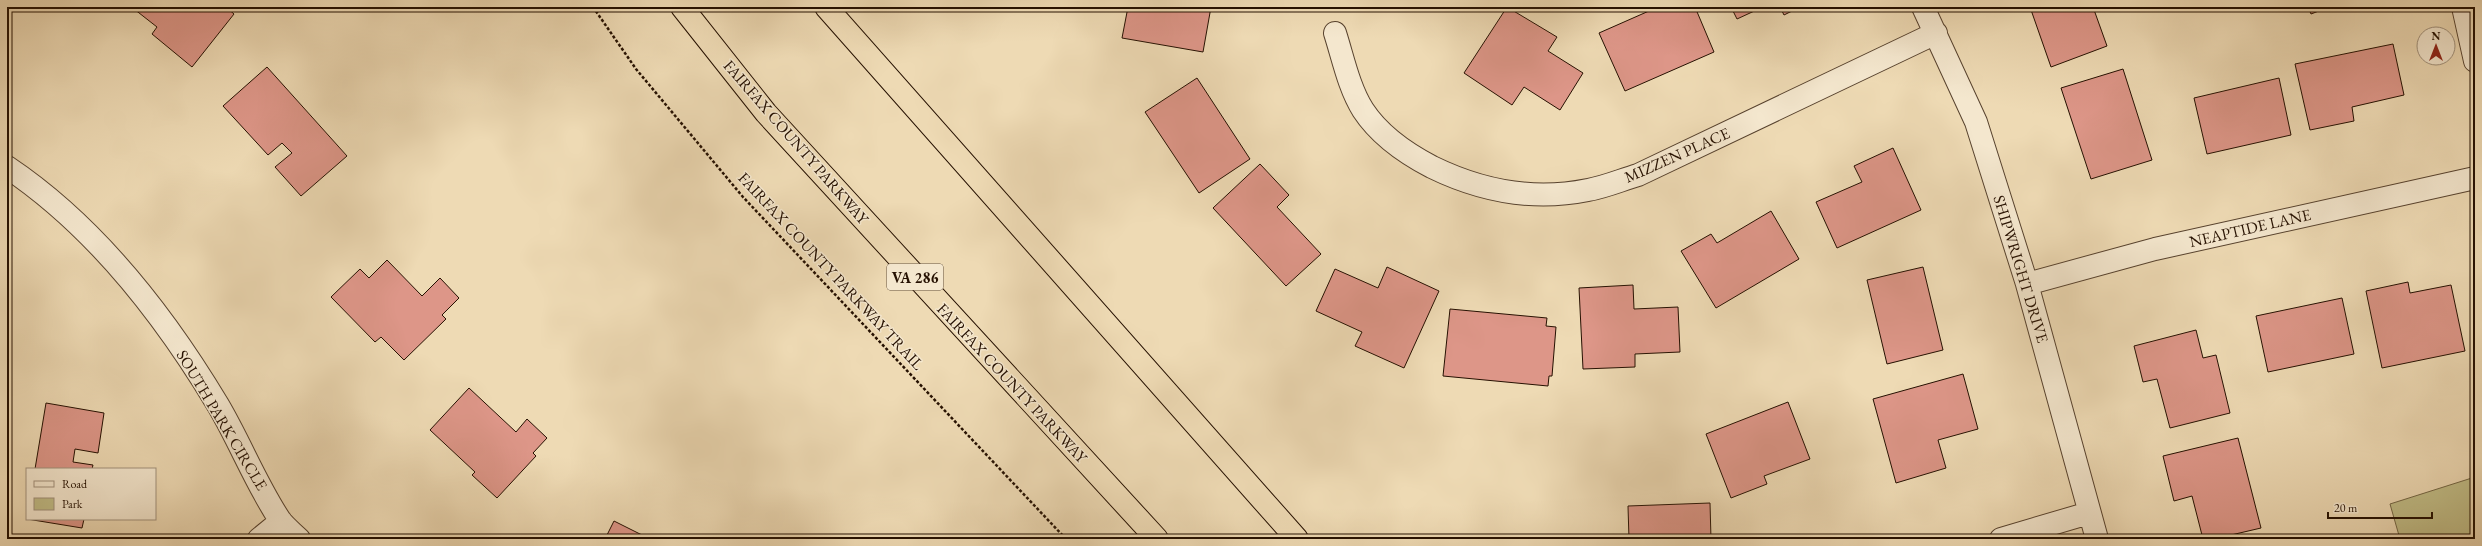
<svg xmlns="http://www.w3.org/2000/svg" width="2482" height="546" font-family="'EB Garamond',serif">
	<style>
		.green { fill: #c1bd87; stroke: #736644 }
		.building { fill: #dd9688; stroke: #251001 }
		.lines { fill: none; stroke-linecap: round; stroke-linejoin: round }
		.minor-casing { stroke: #57422e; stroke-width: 24 }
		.trunk-casing { stroke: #251001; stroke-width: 24 }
		.path { stroke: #251001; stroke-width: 2.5; stroke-dasharray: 3 2; stroke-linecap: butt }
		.minor { stroke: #f4e7ce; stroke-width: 22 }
		.trunk { stroke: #eedab4; stroke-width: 22 }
		.labels { text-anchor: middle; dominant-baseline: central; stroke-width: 3; stroke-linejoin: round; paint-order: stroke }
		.shield { fill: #f4e7ce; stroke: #63503e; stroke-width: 1 }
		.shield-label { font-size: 15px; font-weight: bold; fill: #251001 }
		.street-label { font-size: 16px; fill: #251001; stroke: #f4e7ce }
	</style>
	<rect width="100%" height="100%" fill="#eedab4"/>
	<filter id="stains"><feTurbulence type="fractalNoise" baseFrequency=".005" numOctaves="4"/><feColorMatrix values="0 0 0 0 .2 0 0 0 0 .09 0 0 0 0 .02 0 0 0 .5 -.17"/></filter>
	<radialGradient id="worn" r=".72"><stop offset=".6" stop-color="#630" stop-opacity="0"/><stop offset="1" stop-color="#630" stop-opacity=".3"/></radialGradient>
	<!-- green -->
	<path class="green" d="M 2475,477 L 2475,539 L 2400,539 L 2390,504 Z"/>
	<!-- building -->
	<path class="building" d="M 135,7 L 226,7 L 234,14 L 192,67 L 152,34 L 157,27 L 134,9 Z
		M 1128,7 L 1211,7 L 1203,52 L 1122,38 Z
		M 1507,7 L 1557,37 L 1548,51 L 1583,73 L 1560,110 L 1524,87 L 1512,105 L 1464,73 Z
		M 1658,7 L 1695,7 L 1714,52 L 1625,91 L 1599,33 Z
		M 1731,7 L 1763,7 L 1737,19 Z
		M 1780,7 L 1800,7 L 1784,15 Z
		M 2030,7 L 2093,7 L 2107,46 L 2051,67 Z
		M 2308,7 L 2329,7 L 2311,14 Z
		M 2393,44 L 2404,95 L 2352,107 L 2354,121 L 2310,130 L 2295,64 Z
		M 267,67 L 347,156 L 301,196 L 275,167 L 292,153 L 282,143 L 268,155 L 223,106 Z
		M 2123,69 L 2152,160 L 2091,179 L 2061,88 Z
		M 1197,78 L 1250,159 L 1199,193 L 1145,112 Z
		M 2279,78 L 2291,135 L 2207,154 L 2194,98 Z
		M 1893,148 L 1921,210 L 1837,248 L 1816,202 L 1862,182 L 1854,166 Z
		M 1260,164 L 1289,195 L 1277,207 L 1321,254 L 1286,286 L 1213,208 Z
		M 1771,211 L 1799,259 L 1716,308 L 1681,251 L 1711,234 L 1717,243 Z
		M 387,260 L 422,296 L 440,278 L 459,298 L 442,315 L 446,319 L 404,360 L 381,337 L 375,342 L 331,297 L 360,269 L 369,278 Z
		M 1387,267 L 1439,291 L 1404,368 L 1355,346 L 1362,332 L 1316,311 L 1335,269 L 1378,288 Z
		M 1923,267 L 1943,350 L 1887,364 L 1867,280 Z
		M 2408,282 L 2410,293 L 2451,285 L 2465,351 L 2382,368 L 2366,291 Z
		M 1633,285 L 1634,309 L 1678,307 L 1680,352 L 1635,354 L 1635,367 L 1583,369 L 1579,288 Z
		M 2342,298 L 2354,354 L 2268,372 L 2256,316 Z
		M 1450,309 L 1547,318 L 1546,326 L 1556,327 L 1552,376 L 1549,376 L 1548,386 L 1443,376 Z
		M 2196,330 L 2203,358 L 2216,355 L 2230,413 L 2170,428 L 2157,379 L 2143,382 L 2134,346 Z
		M 1963,374 L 1978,429 L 1938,440 L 1946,468 L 1896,483 L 1873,399 Z
		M 469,388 L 516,432 L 527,419 L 547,438 L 533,453 L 536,456 L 497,498 L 472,475 L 475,472 L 430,430 Z
		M 1788,402 L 1810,459 L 1764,476 L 1767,484 L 1731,498 L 1706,434 Z
		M 46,403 L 104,413 L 98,453 L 75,449 L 73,462 L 93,465 L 92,469 L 35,469 Z
		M 2238,438 L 2261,528 L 2214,539 L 2203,539 L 2192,496 L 2174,501 L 2163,456 Z
		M 1710,503 L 1711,539 L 1629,539 L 1628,506 Z
		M 27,519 L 84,519 L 82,528 Z
		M 614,521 L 650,539 L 605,539 Z"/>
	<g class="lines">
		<!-- minor casing -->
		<g class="minor-casing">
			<path id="minor" d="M 1923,7 L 1976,122 L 2027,284 L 2097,539
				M 2463,7 L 2475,61
				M 1335,33 C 1343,58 1349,88 1363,110 C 1380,136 1405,153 1432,167 C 1481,191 1534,201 1588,190 C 1605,187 1621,180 1638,175 L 1936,33
				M 7,167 C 95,226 164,315 218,405 C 240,442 256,484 280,520 C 285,527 293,533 299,539
				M 2027,284 L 2155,249 L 2475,178
				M 259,539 L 281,521
				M 2001,539 L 2089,513"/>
		</g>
		<!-- trunk casing -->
		<g class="trunk-casing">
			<path id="trunk" d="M 682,7 L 766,113 L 1157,539
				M 826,7 L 1297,539"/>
		</g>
		<!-- path -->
		<path class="path" d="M 593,7 L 636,69 L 743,197 L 1066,539"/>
		<!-- minor -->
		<use href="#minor" class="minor"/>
		<!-- trunk -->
		<use href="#trunk" class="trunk"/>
	</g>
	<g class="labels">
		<!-- shield labels -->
		<rect class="shield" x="887" y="264" width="56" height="26" rx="3"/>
		<g class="shield-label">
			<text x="915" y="277">VA 286</text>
		</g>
		<!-- street labels -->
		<g class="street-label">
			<text transform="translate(796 142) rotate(49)">FAIRFAX COUNTY PARKWAY</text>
			<text transform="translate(1677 155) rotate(-24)">MIZZEN PLACE</text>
			<text transform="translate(2250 228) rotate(-13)">NEAPTIDE LANE</text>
			<text transform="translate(2021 269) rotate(73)">SHIPWRIGHT DRIVE</text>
			<text transform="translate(831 271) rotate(47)">FAIRFAX COUNTY PARKWAY TRAIL</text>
			<text transform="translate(1012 383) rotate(47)">FAIRFAX COUNTY PARKWAY</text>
			<text transform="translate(222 420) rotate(59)">SOUTH PARK CIRCLE</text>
		</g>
	</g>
	<!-- margin -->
	<rect width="2482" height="546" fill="none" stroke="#eedab4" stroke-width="24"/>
	<rect x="8" y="8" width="2466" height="530" fill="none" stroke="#251001" stroke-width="2"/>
	<rect x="12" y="12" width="2458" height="522" fill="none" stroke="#251001"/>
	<!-- legend -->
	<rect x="26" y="468" width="130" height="52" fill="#f4e7ce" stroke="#a1917c"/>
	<rect x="34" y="481" width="20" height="6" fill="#f4e7ce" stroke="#a1917c"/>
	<text x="62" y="488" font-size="12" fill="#251001">Road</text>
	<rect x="34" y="498" width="20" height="12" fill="#c1bd87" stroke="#a1917c"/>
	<text x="62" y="508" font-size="12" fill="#251001">Park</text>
	<!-- north arrow -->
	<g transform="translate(2436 46)"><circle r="19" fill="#f4e7ce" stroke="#a1917c"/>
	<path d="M0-3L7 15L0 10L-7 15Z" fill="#8f2418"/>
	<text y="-6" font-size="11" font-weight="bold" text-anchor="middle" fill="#251001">N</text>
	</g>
	<!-- scale -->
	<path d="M2328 512v6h104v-6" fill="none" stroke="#251001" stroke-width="2"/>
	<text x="2334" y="512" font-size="12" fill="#251001" stroke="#f4e7ce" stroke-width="3" paint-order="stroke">20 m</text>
	<rect width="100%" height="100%" filter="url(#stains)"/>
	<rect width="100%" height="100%" fill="url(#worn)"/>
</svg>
